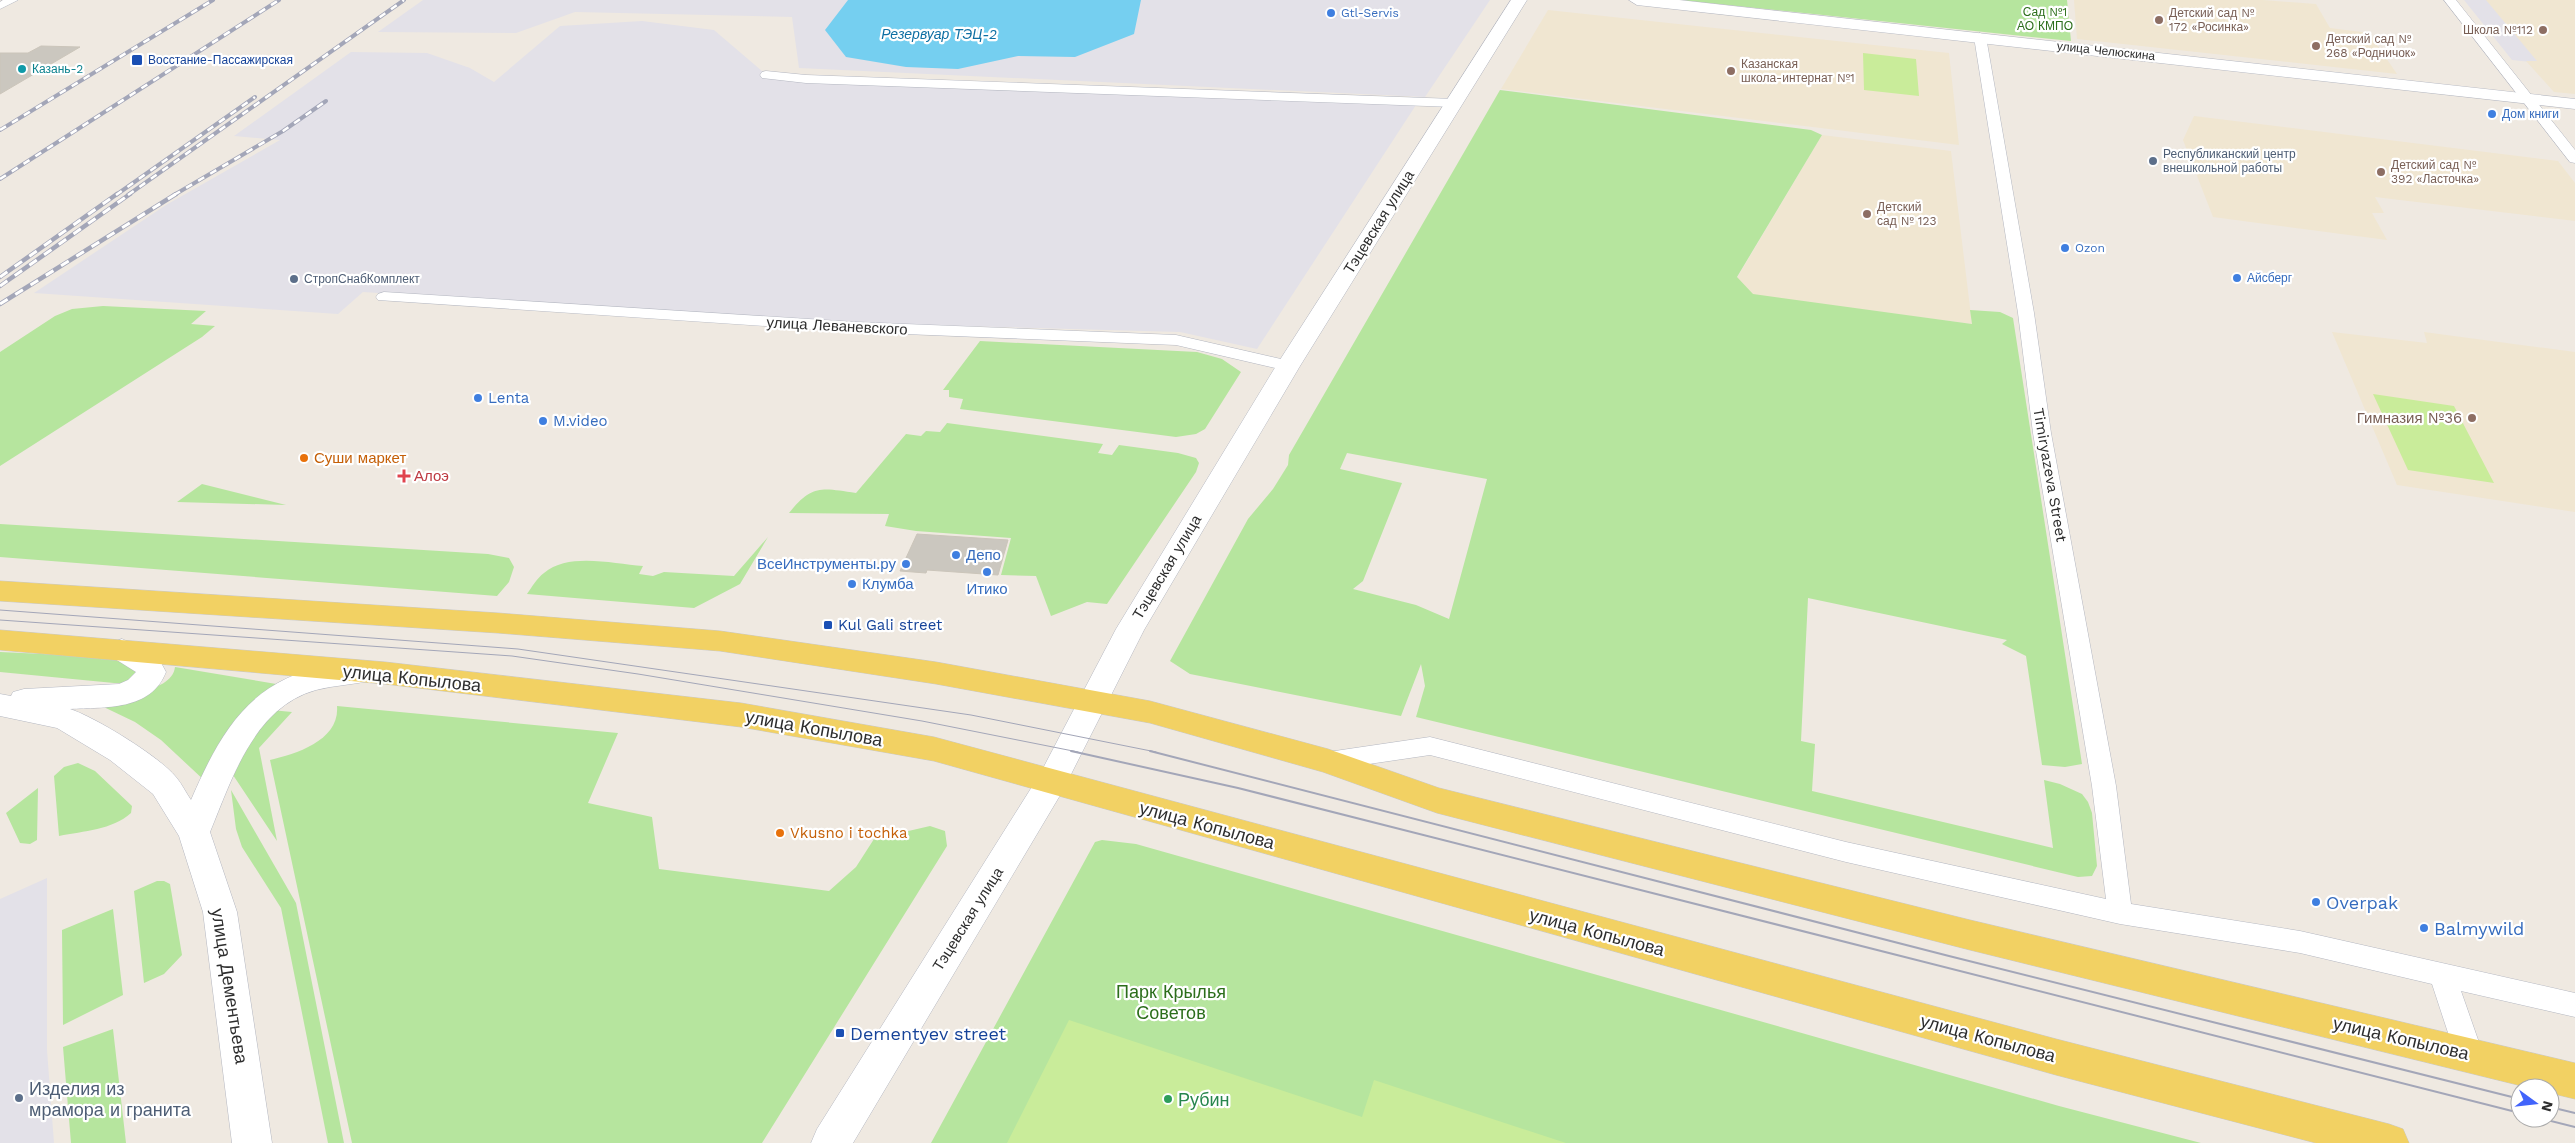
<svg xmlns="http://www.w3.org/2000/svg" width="2575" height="1143" font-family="'Work Sans',sans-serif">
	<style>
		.industrial { fill: #e3e1e8 }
		.education { fill: #f0e6d1 }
		.green { fill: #b6e59e; fill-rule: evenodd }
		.pitch { fill: #c9ec9a }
		.water { fill: #75cff0 }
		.building { fill: #cbc7bf; stroke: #cbc5ba }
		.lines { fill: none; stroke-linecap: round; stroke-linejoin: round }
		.street-casing { stroke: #b4b7c1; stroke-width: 1 }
		.secondary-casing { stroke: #b4b7c1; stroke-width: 1 }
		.primary-casing { stroke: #c9c9c9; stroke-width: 1 }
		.street { fill: #fff; fill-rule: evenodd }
		.secondary { fill: #fff; fill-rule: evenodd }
		.primary { fill: #f2d163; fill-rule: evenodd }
		.tram-far1 { stroke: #a3a6b8; stroke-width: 1 }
		.tram { stroke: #a3a6b8; stroke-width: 2 }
		.rail-far1-casing { stroke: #a3a6b8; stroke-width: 4 }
		.rail-casing { stroke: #a3a6b8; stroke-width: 4.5 }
		.rail-far1 { stroke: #fff; stroke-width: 2.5; stroke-dasharray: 7; stroke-linecap: butt }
		.rail { stroke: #fff; stroke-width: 3; stroke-dasharray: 9; stroke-linecap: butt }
		.shop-dot { fill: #3f7fe0; stroke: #fff; stroke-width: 2 }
		.education-dot { fill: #8d6e63; stroke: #fff; stroke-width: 2 }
		.transit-dot { fill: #1a4fb4; stroke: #fff; stroke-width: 2 }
		.culture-dot { fill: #0f9aa8; stroke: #fff; stroke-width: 2 }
		.service-dot { fill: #5c6f8a; stroke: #fff; stroke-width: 2 }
		.food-dot { fill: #e8710a; stroke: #fff; stroke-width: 2 }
		.health-dot { fill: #e0444e; stroke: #fff; stroke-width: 2 }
		.leisure-dot { fill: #2e9e5b; stroke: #fff; stroke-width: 2 }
		.labels { text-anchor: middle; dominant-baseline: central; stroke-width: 4.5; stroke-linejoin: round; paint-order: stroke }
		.far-park-label { font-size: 12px; fill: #2c6e1b; stroke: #fff }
		.far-shop-label { font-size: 12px; fill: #366cbe; stroke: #fff; text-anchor: start }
		.far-education-label { font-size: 12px; fill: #785e54; stroke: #fff; text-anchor: start }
		.far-street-label { font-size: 12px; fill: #2e2e2e; stroke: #fff }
		.far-transit-label { font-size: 12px; fill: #164399; stroke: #fff; text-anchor: start }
		.far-culture-label { font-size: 12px; fill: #0d838f; stroke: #fff; text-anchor: start }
		.far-service-label { font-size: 12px; fill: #4e5e75; stroke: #fff; text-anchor: start }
		.far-water-label { font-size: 14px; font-style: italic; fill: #0d6fa3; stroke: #fff }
		.street-label { font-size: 15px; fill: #2e2e2e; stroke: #fff }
		.shop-label { font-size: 15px; fill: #366cbe; stroke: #fff; text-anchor: start }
		.education-label { font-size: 15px; fill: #785e54; stroke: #fff; text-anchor: end }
		.food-label { font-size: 15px; fill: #c56008; stroke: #fff; text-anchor: start }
		.health-label { font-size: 15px; fill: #be3a42; stroke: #fff; text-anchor: start }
		.transit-label { font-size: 15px; fill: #164399; stroke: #fff; text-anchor: start }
		.near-street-label { font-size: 18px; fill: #2e2e2e; stroke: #fff }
		.near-shop-label { font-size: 18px; fill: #366cbe; stroke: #fff; text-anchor: start }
		.near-park-label { font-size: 18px; fill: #2c6e1b; stroke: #fff }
		.near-transit-label { font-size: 18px; fill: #164399; stroke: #fff; text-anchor: start }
		.near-service-label { font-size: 18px; fill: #4e5e75; stroke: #fff; text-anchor: start }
		.near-leisure-label { font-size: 18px; fill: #27864d; stroke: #fff; text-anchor: start }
	</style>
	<rect width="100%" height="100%" fill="#efe9e1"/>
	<!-- industrial -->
	<path class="industrial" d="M 423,0 L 1490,0 L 1425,97 L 799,68 L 792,17 L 575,12 L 516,33 L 378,32 Z
		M 2464,0 L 2487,0 L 2540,63 L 2512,60 Z
		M 642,21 L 714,30 L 769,77 L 1416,105 L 1257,349 L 1180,332 L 847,323 L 363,292 L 338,314 L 34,293 L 166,205 L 280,140 L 234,136 L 351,52 L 427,53 L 470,68 L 494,82 L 560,26 Z
		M 47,878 L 47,1050 L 54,1143 L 0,1143 L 0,899 Z"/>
	<!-- education -->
	<path class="education" d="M 2074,0 L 2263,0 L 2316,4 L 2330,28 L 2369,33 L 2397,74 L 2077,39 Z
		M 2486,0 L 2575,0 L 2575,94 L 2554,92 L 2526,61 L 2537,61 Z
		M 1548,10 L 1949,53 L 1959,145 L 1501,89 Z
		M 2194,116 L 2558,161 L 2575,183 L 2575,221 L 2375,197 L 2384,213 L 2372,213 L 2387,240 L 2213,217 L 2183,140 Z
		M 1822,135 L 1951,151 L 1972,324 L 1753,295 L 1737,278 Z
		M 2332,332 L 2427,343 L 2424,332 L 2575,352 L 2575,512 L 2397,485 Z"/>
	<!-- green -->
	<path class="green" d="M 1679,0 L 2067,0 L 2071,41 Z
		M 1500,90 L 1811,130 L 1822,135 L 1737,277 L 1753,294 L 1972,324 L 1970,310 L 2000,312 L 2013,318 L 2082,764 L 2065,767 L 2042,765 L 2026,656 L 2002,644 L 2007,640 L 1808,598 L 1801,741 L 1815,744 L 1812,791 L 2053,848 L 2044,780 L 2060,784 L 2082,794 L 2088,802 L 2092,813 L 2097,866 L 2092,876 L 2078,877 L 1416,717 L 1425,686 L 1421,664 L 1401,716 L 1190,674 L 1170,661 L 1248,519 L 1273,489 L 1288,465 L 1289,455 ZM 1347,453 L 1487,479 L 1449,619 L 1416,605 L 1353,589 L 1363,581 L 1402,483 L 1340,469 Z
		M 103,306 L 206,311 L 191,324 L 215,326 L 202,337 L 0,466 L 0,352 L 55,316 L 72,309 Z
		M 980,341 L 1197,352 L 1222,359 L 1241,372 L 1205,429 L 1196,434 L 1176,437 L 960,409 L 963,399 L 949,397 L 949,390 L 943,390 Z
		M 947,423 L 1103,444 L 1098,453 L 1112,455 L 1119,445 L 1178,453 L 1196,458 L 1199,463 L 1196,472 L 1107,604 L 1087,602 L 1051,616 L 1036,576 L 1001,575 L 1011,538 L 916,531 L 885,526 L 889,514 L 789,513 C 812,484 822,488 856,493 L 906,434 L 921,436 L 926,431 L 940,432 Z
		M 202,484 L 286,505 L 177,502 Z
		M 0,524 L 488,554 L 509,558 L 514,567 L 509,582 L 497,596 L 0,557 Z
		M 768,537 L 740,584 L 694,608 L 527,594 C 532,587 537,578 544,573 C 569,552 613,564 643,566 L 639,574 L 653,576 L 664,572 L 734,576 Z
		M 0,652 L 108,657 L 133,663 L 140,675 L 123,683 L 114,683 L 0,672 Z
		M 175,667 L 288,686 L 206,782 L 161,740 L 135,722 L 87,699 C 109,696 172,695 175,667 Z
		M 337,706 L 618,733 L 588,803 L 652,817 L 659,869 L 829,891 L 856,867 L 874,839 L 930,826 L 945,831 L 947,846 L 762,1143 L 352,1143 L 270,760 C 297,754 340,740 337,706 Z
		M 271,710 L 292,712 L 259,748 L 277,841 L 229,769 Z
		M 78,763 L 95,771 L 132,806 L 131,813 C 112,830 84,831 59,836 L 54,776 L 64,767 Z
		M 38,788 L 37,840 L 30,844 L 20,843 L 6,813 Z
		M 231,790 L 296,903 L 344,1143 L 328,1143 L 281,908 L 242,847 L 236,829 Z
		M 1102,840 L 1136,844 L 2059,1106 L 2201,1143 L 931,1143 L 1095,842 Z
		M 157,881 L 164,881 L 170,884 L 182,955 L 164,974 L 144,983 L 134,891 Z
		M 113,909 L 123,995 L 63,1025 L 62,930 Z
		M 113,1029 L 126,1143 L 71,1143 L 63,1047 Z"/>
	<!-- pitch -->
	<path class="pitch" d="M 1863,53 L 1916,59 L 1919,96 L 1864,90 Z
		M 2373,394 L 2454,406 L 2494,483 L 2408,470 Z
		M 1069,1020 L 1362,1117 L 1374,1080 L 1566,1143 L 1007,1143 Z"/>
	<!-- water -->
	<path class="water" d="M 848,0 L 1141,0 L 1134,34 L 1075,57 L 1018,56 L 958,69 L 906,67 L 846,57 L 825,30 Z"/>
	<!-- building -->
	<path class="building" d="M 41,46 L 80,47 L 0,94 L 0,53 L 28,53 Z
		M 917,534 L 1008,540 L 998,575 L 927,570 L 926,573 L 900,571 Z"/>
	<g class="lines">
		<!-- street casing -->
		<g class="street-casing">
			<path id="street" d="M 3,0 L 18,0 L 0,9 L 0,2 Z
				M 2444,0 L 2456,0 L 2575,150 L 2575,163 L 2570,162 Z
				M 1980,33 L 1986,37 L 2034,313 L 2051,433 L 2116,786 L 2131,904 L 2300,931 L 2575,993 L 2575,1017 L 2461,991 L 2483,1054 L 2479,1063 L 2469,1067 L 2459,1063 L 2455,1054 L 2432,984 L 2300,953 L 2120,924 L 1846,862 L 1430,755 L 1328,770 L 1320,767 L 1317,761 L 1320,755 L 1328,752 L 1430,737 L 1846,842 L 2106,899 L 2092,786 L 2033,433 L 2018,313 L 1974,37 Z
				M 766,71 L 806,75 L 1454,99 L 1460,103 L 1454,107 L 806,83 L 762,78 L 760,75 L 762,72 Z
				M 384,292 L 855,322 L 1176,335 L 1294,362 L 1296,366 L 1288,371 L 1176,345 L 855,332 L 378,300 L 376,297 L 378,294 Z"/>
		</g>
		<!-- secondary casing -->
		<g class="secondary-casing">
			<path id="secondary" d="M 1511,0 L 1527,0 L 1300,366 L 1144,630 L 1062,792 L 853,1143 L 811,1143 L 817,1129 L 1040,774 L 1116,629 L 1276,366 Z
				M 1629,0 L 1679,0 L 2575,99 L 2575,109 L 1637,5 Z
				M 122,639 L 158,657 L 166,672 C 151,711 105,707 70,709 C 95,717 160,757 176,777 C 182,784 186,793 191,800 C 220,733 250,679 328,666 C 343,664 358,660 372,664 L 377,672 L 372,680 C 354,685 335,685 316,690 C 254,707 232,779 210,832 L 237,912 L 272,1143 L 232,1143 L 203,912 L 179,836 L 153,794 L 110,760 L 57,728 L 0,716 L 0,694 L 11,696 L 13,692 L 24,689 L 119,684 L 128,680 L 136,672 L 112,657 L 107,650 L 112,643 Z"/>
		</g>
		<!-- primary casing -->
		<g class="primary-casing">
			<path id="primary" d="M 0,581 L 498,613 L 720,631 L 936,662 L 1150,701 L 1328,749 L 1439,788 L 1970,920 L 2575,1063 L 2575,1099 L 2550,1093 L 2550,1088 L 2530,1088 L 1970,950 L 1437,813 L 1323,772 L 1150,723 L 936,684 L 720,651 L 498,633 L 0,601 Z
				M 0,630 L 385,662 L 741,703 L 934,737 L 2056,1039 L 2389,1124 L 2403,1129 L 2409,1143 L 2316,1143 L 2056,1075 L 934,761 L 741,727 L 385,684 L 0,650 Z"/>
		</g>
		<!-- street -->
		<use href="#street" class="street"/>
		<!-- secondary -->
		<use href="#secondary" class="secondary"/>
		<!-- primary -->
		<use href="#primary" class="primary"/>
		<!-- tram-far1 -->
		<path class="tram-far1" d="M 0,610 L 518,649 L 971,715 L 1156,752
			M 0,620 L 512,656 L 638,674 L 922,721 L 1078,752"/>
		<!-- tram -->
		<path class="tram" d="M 1071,751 L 1238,788 L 2520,1113
			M 1150,751 L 1949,956 L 2520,1099
			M 2550,1107 L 2575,1113
			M 2539,1118 L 2575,1127"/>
		<!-- rail-far1 casing -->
		<g class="rail-far1-casing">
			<path id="rail-far1" d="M 0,130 L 213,0
				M 0,179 L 279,0
				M 116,195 L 255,97
				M 128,195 L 404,0
				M 174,195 L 283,131 L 326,101"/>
		</g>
		<!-- rail casing -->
		<g class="rail-casing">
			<path id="rail" d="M 0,277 L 117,194
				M 0,286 L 130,194
				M 0,304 L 176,194"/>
		</g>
		<!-- rail-far1 -->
		<use href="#rail-far1" class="rail-far1"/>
		<!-- rail -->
		<use href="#rail" class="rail"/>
	</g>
	<!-- markers -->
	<g class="shop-dot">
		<circle cx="1331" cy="13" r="5"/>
		<circle cx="2492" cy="114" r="5"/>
		<circle cx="2065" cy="248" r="5"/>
		<circle cx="2237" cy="278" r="5"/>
		<circle cx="478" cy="398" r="5"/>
		<circle cx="543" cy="421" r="5"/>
		<circle cx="956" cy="555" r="5"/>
		<circle cx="906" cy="564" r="5"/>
		<circle cx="987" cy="572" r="5"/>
		<circle cx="852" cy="584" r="5"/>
		<circle cx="2316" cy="902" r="5"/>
		<circle cx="2424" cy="928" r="5"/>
	</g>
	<g class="education-dot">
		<circle cx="2159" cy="20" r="5"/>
		<circle cx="2543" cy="30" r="5"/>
		<circle cx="2316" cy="46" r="5"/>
		<circle cx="1731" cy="71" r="5"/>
		<circle cx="2381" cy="172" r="5"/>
		<circle cx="1867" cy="214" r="5"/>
		<circle cx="2472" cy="418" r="5"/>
	</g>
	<g class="transit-dot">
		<rect x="131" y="54" width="12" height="12" rx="2.5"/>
		<rect x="823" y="620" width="10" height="10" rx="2.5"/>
		<rect x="835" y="1028" width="10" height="10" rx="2.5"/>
	</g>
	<circle class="culture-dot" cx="22" cy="69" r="5"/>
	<g class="service-dot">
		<circle cx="2153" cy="161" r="5"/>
		<circle cx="294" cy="279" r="5"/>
		<circle cx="19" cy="1098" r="5"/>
	</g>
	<g class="food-dot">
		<circle cx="304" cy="458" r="5"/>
		<circle cx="780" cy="833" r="5"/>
	</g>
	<path class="health-dot" d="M401.5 468.5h5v5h5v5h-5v5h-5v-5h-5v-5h5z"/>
	<circle class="leisure-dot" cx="1168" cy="1099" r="5"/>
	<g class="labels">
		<!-- far-park labels -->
		<g class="far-park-label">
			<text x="2045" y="12">Сад №1<tspan x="2045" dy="14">АО КМПО</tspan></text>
		</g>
		<!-- far-shop labels -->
		<g class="far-shop-label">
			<text x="1341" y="13">Gtl-Servis</text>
			<text x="2502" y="114">Дом книги</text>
			<text x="2075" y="248">Ozon</text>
			<text x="2247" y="278">Айсберг</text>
		</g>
		<!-- far-education labels -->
		<g class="far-education-label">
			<text x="2169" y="13">Детский сад №<tspan x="2169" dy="14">172 «Росинка»</tspan></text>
			<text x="2533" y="30" text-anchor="end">Школа №112</text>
			<text x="2326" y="39">Детский сад №<tspan x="2326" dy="14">268 «Родничок»</tspan></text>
			<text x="1741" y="64">Казанская<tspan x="1741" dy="14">школа-интернат №1</tspan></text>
			<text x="2391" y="165">Детский сад №<tspan x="2391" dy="14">392 «Ласточка»</tspan></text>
			<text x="1877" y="207">Детский<tspan x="1877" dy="14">сад № 123</tspan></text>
		</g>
		<!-- far-street labels -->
		<g class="far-street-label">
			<text transform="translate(2106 51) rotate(6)">улица Челюскина</text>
		</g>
		<!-- far-transit labels -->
		<g class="far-transit-label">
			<text x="148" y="60">Восстание-Пассажирская</text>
		</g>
		<!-- far-culture labels -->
		<g class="far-culture-label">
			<text x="32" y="69">Казань-2</text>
		</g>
		<!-- far-service labels -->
		<g class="far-service-label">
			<text x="2163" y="154">Республиканский центр<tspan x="2163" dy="14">внешкольной работы</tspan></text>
			<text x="304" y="279">СтропСнабКомплект</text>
		</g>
		<!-- far-water labels -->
		<g class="far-water-label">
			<text x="939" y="34">Резервуар ТЭЦ-2</text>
		</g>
		<!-- street labels -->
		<g class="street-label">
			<text transform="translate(1379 222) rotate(-58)">Тэцевская улица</text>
			<text transform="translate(837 326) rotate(3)">улица Леваневского</text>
			<text transform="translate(2050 475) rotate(80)">Timiryazeva Street</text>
			<text transform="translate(1167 567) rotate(-59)">Тэцевская улица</text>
			<text transform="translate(968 919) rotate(-58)">Тэцевская улица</text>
		</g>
		<!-- shop labels -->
		<g class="shop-label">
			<text x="488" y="398">Lenta</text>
			<text x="553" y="421">M.video</text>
			<text x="966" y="555">Депо</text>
			<text x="896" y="564" text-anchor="end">ВсеИнструменты.ру</text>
			<text x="862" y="584">Клумба</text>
			<text x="987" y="589" text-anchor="middle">Итико</text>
		</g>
		<!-- education labels -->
		<g class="education-label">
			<text x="2462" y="418">Гимназия №36</text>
		</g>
		<!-- food labels -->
		<g class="food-label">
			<text x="314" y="458">Суши маркет</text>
			<text x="790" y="833">Vkusno i tochka</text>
		</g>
		<!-- health labels -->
		<g class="health-label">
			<text x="414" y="476">Алоэ</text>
		</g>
		<!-- transit labels -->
		<g class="transit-label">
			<text x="838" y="625">Kul Gali street</text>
		</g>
		<!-- near-street labels -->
		<g class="near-street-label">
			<text transform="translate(412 678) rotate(6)">улица Копылова</text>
			<text transform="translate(814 728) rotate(10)">улица Копылова</text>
			<text transform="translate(1207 825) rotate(15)">улица Копылова</text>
			<text transform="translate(1597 932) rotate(15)">улица Копылова</text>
			<text transform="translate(230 986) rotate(81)">улица Дементьева</text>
			<text transform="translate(1988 1038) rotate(15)">улица Копылова</text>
			<text transform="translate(2401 1038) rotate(13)">улица Копылова</text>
		</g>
		<!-- near-shop labels -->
		<g class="near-shop-label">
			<text x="2326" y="902">Overpak</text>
			<text x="2434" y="928">Balmywild</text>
		</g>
		<!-- near-park labels -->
		<g class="near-park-label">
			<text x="1171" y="991">Парк Крылья<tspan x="1171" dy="21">Советов</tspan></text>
		</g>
		<!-- near-transit labels -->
		<g class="near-transit-label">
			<text x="850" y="1033">Dementyev street</text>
		</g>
		<!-- near-service labels -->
		<g class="near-service-label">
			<text x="29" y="1088">Изделия из<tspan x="29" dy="21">мрамора и гранита</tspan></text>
		</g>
		<!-- near-leisure labels -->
		<g class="near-leisure-label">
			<text x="1178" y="1099">Рубин</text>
		</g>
	</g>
	<!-- north arrow -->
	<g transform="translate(2535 1103) rotate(105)"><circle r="24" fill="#ffffff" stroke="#ababab"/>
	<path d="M0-4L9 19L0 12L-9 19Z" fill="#4264fb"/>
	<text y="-8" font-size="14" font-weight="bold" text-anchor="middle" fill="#2e2e2e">N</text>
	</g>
</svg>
